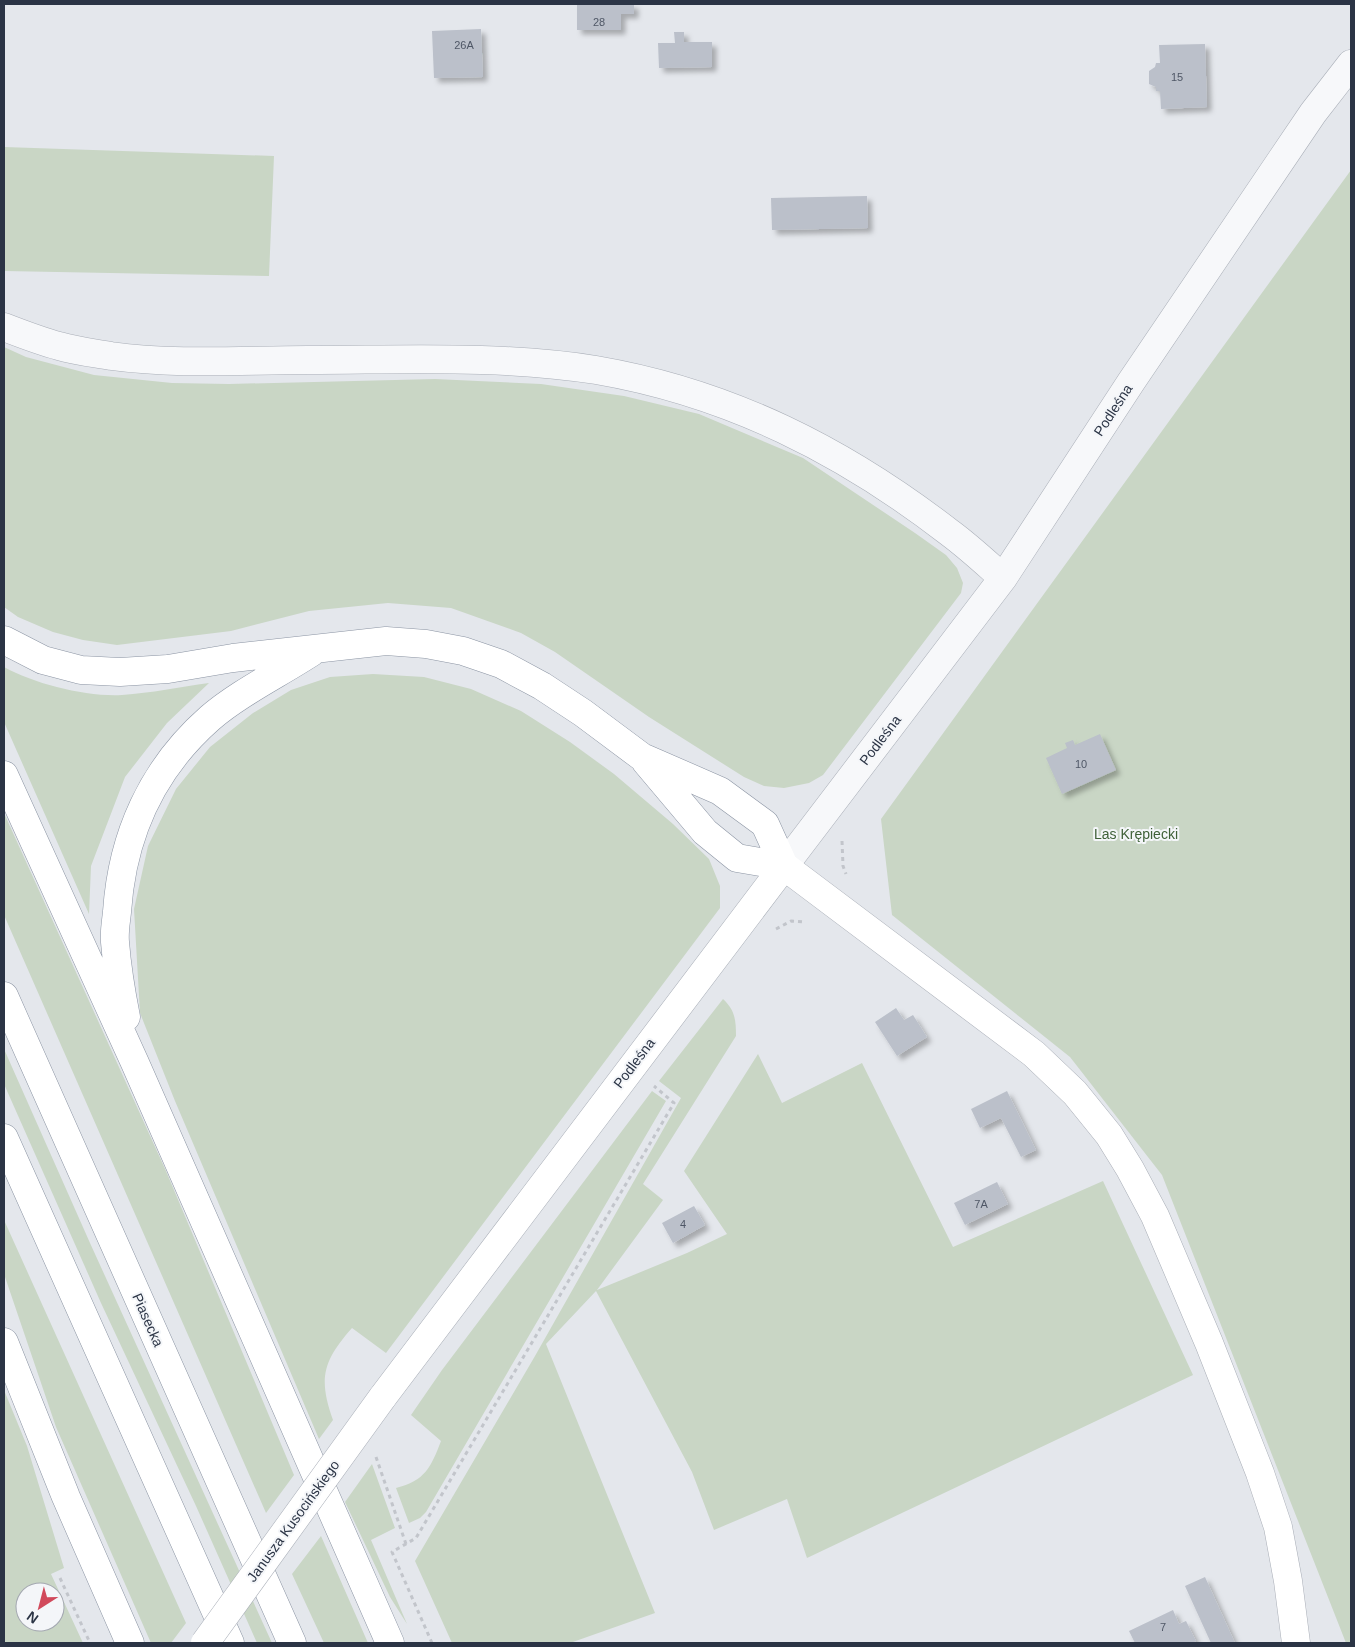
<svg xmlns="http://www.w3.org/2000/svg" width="1355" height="1647" font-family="Helvetica,sans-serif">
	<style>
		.green { fill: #c9d6c5; fill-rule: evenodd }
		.building { fill: #bbc0ca; filter: url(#shadow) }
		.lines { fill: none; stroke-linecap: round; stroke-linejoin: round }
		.street-casing { stroke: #a9aeb7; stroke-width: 29 }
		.secondary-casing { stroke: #a9aeb7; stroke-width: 29 }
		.highway-casing { stroke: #8b94a3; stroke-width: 29 }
		.path { stroke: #c2c5cb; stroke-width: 3; stroke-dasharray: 4 4; stroke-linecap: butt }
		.street { stroke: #f7f8fa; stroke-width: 28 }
		.secondary { stroke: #fff; stroke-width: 28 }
		.highway { stroke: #fff; stroke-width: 28 }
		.secondary-bridge-casing { stroke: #a9aeb7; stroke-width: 29; stroke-linecap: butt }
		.secondary-bridge { stroke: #fff; stroke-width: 28 }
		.labels { text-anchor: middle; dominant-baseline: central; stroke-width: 4; stroke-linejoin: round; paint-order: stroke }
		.number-label { font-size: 11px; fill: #4f5766 }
		.street-label { font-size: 14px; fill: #2b3445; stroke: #f4f6f9 }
		.park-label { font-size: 14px; fill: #3f6138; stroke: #f4f6f9 }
	</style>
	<defs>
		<filter id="shadow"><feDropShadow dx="4.5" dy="4.5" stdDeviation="2.5" flood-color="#0004"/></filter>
	</defs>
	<rect width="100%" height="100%" fill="#e4e7ec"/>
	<!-- green -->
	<path class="green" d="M 4,147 L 274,156 L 269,276 L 4,271 Z
		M 1351,170 L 1351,1643 L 1346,1643 L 1162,1175 L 1070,1057 L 892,915 L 881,819 Z
		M 4,347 L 26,357 L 94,375 L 172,383 L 229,384 L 435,379 L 541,384 L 624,396 L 699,414 L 803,458 L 915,533 L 946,555 L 957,568 L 963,583 L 961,593 L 823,775 L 809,783 L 784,788 L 764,786 L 744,777 L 649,717 L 555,652 L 521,633 L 451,608 L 388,603 L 309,611 L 231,631 L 117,645 L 83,640 L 53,632 L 18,617 L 4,607 Z
		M 4,667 C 35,684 86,697 122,695 C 151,693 180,687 209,683 L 167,723 L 125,777 L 91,866 L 89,914 L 4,722 Z
		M 373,674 L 424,677 L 471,689 L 521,711 L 570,742 L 614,774 L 673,824 L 709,859 L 720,886 L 720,908 L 386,1353 L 352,1328 C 323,1361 318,1378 333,1420 L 319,1439 L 175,1101 L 140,1013 L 134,909 L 148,846 L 176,789 L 210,747 L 253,713 L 291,690 L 330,677 Z
		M 4,813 L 166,1171 L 294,1475 L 266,1513 L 4,915 Z
		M 723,999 C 735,1010 736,1020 736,1036 L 643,1184 L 663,1200 L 597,1290 L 687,1253 L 727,1234 L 684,1171 L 758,1054 L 782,1103 L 862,1063 L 953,1247 L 1103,1181 L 1193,1375 L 807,1558 L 787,1499 L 714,1530 L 692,1472 L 596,1291 L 546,1344 L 655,1613 L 570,1643 L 452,1643 L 415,1561 L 535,1356 L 681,1098 L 659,1081 Z
		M 4,1049 L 90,1243 L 272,1643 L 257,1643 L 196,1506 L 101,1303 L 4,1084 Z
		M 652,1091 L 666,1101 L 426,1512 L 420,1518 L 409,1523 L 396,1488 C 425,1481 431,1467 441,1441 L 411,1415 L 442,1370 Z
		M 4,1220 L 186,1623 L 171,1643 L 151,1643 L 56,1427 L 4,1274 Z
		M 4,1390 L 27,1446 L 64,1568 L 51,1574 L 83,1643 L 4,1643 ZM 25,1592 L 55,1592 L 55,1622 L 25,1622 Z
		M 372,1464 L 395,1528 L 371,1540 L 407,1624 L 390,1597 L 345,1502 Z
		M 321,1536 L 368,1643 L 324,1643 L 292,1574 Z"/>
	<!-- building -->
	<path class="building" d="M 577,4 L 634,4 L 634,14 L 621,14 L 621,30 L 577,30 Z
		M 481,29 L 483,77 L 434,78 L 432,31 Z
		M 674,32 L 684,32 L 684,42 L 712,42 L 712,67 L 659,68 L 658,43 L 675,43 Z
		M 1205,44 L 1207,107 L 1161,109 L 1160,91 L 1156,91 L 1156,87 L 1149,84 L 1149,71 L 1155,67 L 1156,63 L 1160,63 L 1159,45 Z
		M 867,196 L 868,228 L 772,230 L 771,198 Z
		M 1100,734 L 1116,770 L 1062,794 L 1046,758 L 1067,748 L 1065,743 L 1073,740 L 1075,745 Z
		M 896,1008 L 904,1020 L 913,1015 L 927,1037 L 897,1056 L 875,1022 Z
		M 1007,1091 L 1036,1150 L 1021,1157 L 1001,1118 L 980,1128 L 971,1109 Z
		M 997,1182 L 1008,1204 L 965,1225 L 954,1203 Z
		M 694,1206 L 705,1225 L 673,1243 L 662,1223 Z
		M 1205,1577 L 1235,1643 L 1211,1643 L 1185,1586 Z
		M 1173,1610 L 1179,1624 L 1186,1621 L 1196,1641 L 1191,1643 L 1135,1643 L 1129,1631 Z"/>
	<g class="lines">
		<!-- street casing -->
		<g class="street-casing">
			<path id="street" d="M 4,327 C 22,334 40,341 59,346 C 76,351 94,353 111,356 C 177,365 242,360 308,360 C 404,360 501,355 596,370 C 730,393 844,451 950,533 C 969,547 986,563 1003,578
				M 784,866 L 1003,578 L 1131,382 L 1313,113 L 1351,64"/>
		</g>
		<!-- secondary casing -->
		<g class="secondary-casing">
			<path id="secondary" d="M 382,1398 L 784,866 L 1034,1054 L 1075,1093 L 1109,1135 L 1130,1169 L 1155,1216 L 1209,1343 L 1260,1473 L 1278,1527 L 1288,1581 L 1296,1643"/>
		</g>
		<!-- highway casing -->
		<g class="highway-casing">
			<path id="highway" d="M 4,640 L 43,660 L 81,670 L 120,672 L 168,669 L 233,658 L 386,641 L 426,644 L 463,651 L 501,664 L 542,686 L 583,713 L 642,757 L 720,791 L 765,824 L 784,866
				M 646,762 L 705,832 L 737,858 L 784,866
				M 4,775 L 135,1063 L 390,1643
				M 4,996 L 292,1643
				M 126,1017 C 121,992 117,967 115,942 C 114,932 116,922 117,912 C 122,836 152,769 210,718 C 239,693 280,673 312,652
				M 4,1138 L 230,1643
				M 4,1342 L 66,1497 L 130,1643"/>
		</g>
		<!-- path -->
		<path class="path" d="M 842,841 L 843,866 L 846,874
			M 776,929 L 791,921 L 805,922
			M 376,1457 L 406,1544
			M 60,1578 L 90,1643
			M 432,1643 L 392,1552 L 416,1538 L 674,1103 L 654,1086"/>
		<!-- street -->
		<use href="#street" class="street"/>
		<!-- secondary -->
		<use href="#secondary" class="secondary"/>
		<!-- highway -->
		<use href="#highway" class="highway"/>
		<!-- secondary-bridge casing -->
		<g class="secondary-bridge-casing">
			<path id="secondary-bridge" d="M 205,1643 L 382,1398"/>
		</g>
		<!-- secondary-bridge -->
		<use href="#secondary-bridge" class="secondary-bridge"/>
	</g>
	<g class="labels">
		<!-- number labels -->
		<g class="number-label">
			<text x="599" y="22">28</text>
			<text x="464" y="45">26A</text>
			<text x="1177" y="77">15</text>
			<text x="1081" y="764">10</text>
			<text x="981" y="1204">7A</text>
			<text x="683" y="1224">4</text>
			<text x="1163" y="1627">7</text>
		</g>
		<!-- street labels -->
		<g class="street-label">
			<text transform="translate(1113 410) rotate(-57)">Podleśna</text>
			<text transform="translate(880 740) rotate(-53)">Podleśna</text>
			<text transform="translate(634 1063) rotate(-53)">Podleśna</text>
			<text transform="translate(148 1320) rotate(66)">Piasecka</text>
			<text transform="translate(293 1521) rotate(-54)">Janusza Kusocińskiego</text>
		</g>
		<!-- park labels -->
		<g class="park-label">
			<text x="1136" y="834">Las Krępiecki</text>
		</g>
	</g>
	<!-- border -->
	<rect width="1355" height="1647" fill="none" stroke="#2b3445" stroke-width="10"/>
	<!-- north arrow -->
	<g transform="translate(40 1607) rotate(216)"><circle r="24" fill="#f4f6f9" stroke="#a4a8b1"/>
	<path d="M0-4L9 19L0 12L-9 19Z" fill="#d1495b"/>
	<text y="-8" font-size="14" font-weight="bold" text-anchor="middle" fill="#2b3445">N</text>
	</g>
</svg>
